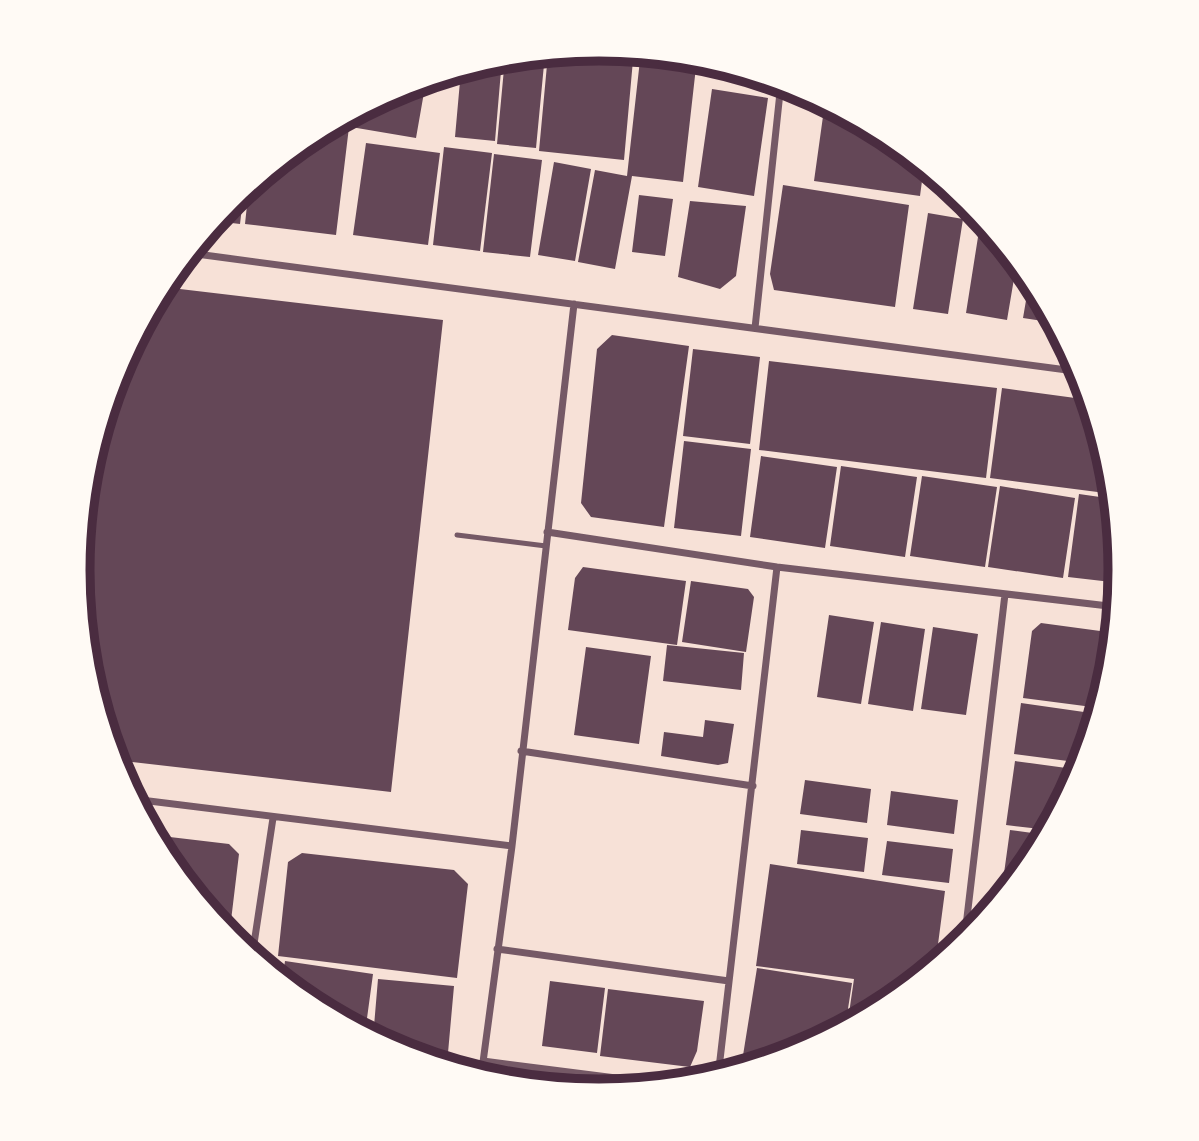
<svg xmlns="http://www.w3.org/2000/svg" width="1199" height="1141" font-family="'Titillium Web',sans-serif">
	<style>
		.building { fill: #644757 }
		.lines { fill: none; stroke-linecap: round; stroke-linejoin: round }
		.service { stroke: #755966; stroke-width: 5 }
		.minor { stroke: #755966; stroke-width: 7 }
		.rim { fill: none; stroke: #4a2c40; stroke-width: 9 }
	</style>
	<rect width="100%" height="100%" fill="#f7e1d7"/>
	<!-- building -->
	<path class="building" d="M 568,52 L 633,60 L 624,160 L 539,151 L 548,54 Z
		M 545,54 L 536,148 L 497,144 L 505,58 Z
		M 502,59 L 495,141 L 455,137 L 461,70 Z
		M 640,60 L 696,67 L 683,182 L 632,176 L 615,269 L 578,262 L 595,170 L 627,176 Z
		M 426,81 L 416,138 L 351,127 L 354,113 L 400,89 Z
		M 712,89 L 768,98 L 754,196 L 698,187 Z
		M 825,102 L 890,137 L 924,166 L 920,196 L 814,181 Z
		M 332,125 L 349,127 L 336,235 L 245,224 L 249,186 L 310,137 Z
		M 366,143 L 440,153 L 428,245 L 353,235 Z
		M 444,147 L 492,153 L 480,251 L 433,245 Z
		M 494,154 L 542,160 L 530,257 L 483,252 Z
		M 554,162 L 591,169 L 575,261 L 538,255 Z
		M 942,180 L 967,201 L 940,198 Z
		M 783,185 L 909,205 L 895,307 L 774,290 L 770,274 Z
		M 244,191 L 240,224 L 215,221 L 231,201 Z
		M 639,195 L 673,199 L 665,256 L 632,252 Z
		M 690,201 L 746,206 L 736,276 L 720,289 L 678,277 Z
		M 928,213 L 963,219 L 948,314 L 913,309 Z
		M 981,218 L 1017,261 L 1007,320 L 966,313 Z
		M 1030,277 L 1033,281 L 1056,323 L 1023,318 Z
		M 163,287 L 443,320 L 391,792 L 115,760 L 88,672 L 78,570 L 88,468 L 118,371 Z
		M 612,335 L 689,346 L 664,527 L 591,517 L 581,503 L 597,349 Z
		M 693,349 L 760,357 L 750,444 L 683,436 Z
		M 769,361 L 997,388 L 986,478 L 759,450 Z
		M 1002,388 L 1090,400 L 1111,469 L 1113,494 L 990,478 Z
		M 684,441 L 751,449 L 741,536 L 674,528 Z
		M 761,456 L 837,467 L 825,548 L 750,537 Z
		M 841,466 L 917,477 L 905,557 L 830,546 Z
		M 922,476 L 997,487 L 985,567 L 910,556 Z
		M 1000,486 L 1075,498 L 1063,578 L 988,567 Z
		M 1079,494 L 1114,499 L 1121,571 L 1120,583 L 1068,577 Z
		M 583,567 L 686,581 L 677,645 L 568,630 L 575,578 Z
		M 691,581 L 748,589 L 754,597 L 746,652 L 682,642 Z
		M 829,615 L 874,622 L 861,704 L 817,697 Z
		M 881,622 L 925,629 L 913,711 L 868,704 Z
		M 1041,623 L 1115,633 L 1111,673 L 1100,708 L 1023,698 L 1032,631 Z
		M 933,627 L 978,634 L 966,715 L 921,709 Z
		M 667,645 L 744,653 L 741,690 L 663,681 Z
		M 586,647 L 651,656 L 639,744 L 574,735 Z
		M 1021,703 L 1098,714 L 1083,763 L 1014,754 Z
		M 705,720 L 734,724 L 728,763 L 718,765 L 661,756 L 664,732 L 703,737 Z
		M 1015,761 L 1081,770 L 1049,830 L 1006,825 Z
		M 805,780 L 871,789 L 867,823 L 800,814 Z
		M 891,791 L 958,800 L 954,834 L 887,825 Z
		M 801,830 L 868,838 L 864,872 L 797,864 Z
		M 1010,830 L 1047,835 L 1033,861 L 1004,896 L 1001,895 Z
		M 153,835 L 229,844 L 239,854 L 230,929 L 222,928 L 166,860 Z
		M 887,841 L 953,849 L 949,883 L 882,875 Z
		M 302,853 L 454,870 L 468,884 L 457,978 L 278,956 L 288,862 Z
		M 770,864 L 945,891 L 935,967 L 889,1004 L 847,1027 L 854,979 L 756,966 Z
		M 285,961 L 373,974 L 365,1033 L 309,1004 L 282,981 Z
		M 757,968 L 852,983 L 845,1028 L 799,1052 L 741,1068 Z
		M 378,979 L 454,986 L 447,1064 L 400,1052 L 373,1038 Z
		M 550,981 L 605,988 L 597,1053 L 542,1046 Z
		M 608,989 L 704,1001 L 697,1051 L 690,1067 L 600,1056 Z
		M 518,1081 L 548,1085 L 548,1087 L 515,1084 Z"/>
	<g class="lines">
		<!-- service -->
		<path class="service" d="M 457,535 L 546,546"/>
		<!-- minor -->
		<path class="minor" d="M 189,253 L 1082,372
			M 755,328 L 781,83
			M 547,532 L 777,567 L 1117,607
			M 521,751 L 753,786
			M 133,799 L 512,846
			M 964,943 L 1005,594
			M 497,949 L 729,981
			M 252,957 L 273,818
			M 483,1061 L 671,1085
			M 481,1077 L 512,846 L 574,304
			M 718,1077 L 777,567"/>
	</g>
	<!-- crop -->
	<path d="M0 0H1199V1141H0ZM90 570a509 509 0 1 1 1018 0a509 509 0 1 1-1018 0Z" fill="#fffaf5" fill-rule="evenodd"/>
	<path class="rim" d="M90 570a509 509 0 1 1 1018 0a509 509 0 1 1-1018 0Z"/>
</svg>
